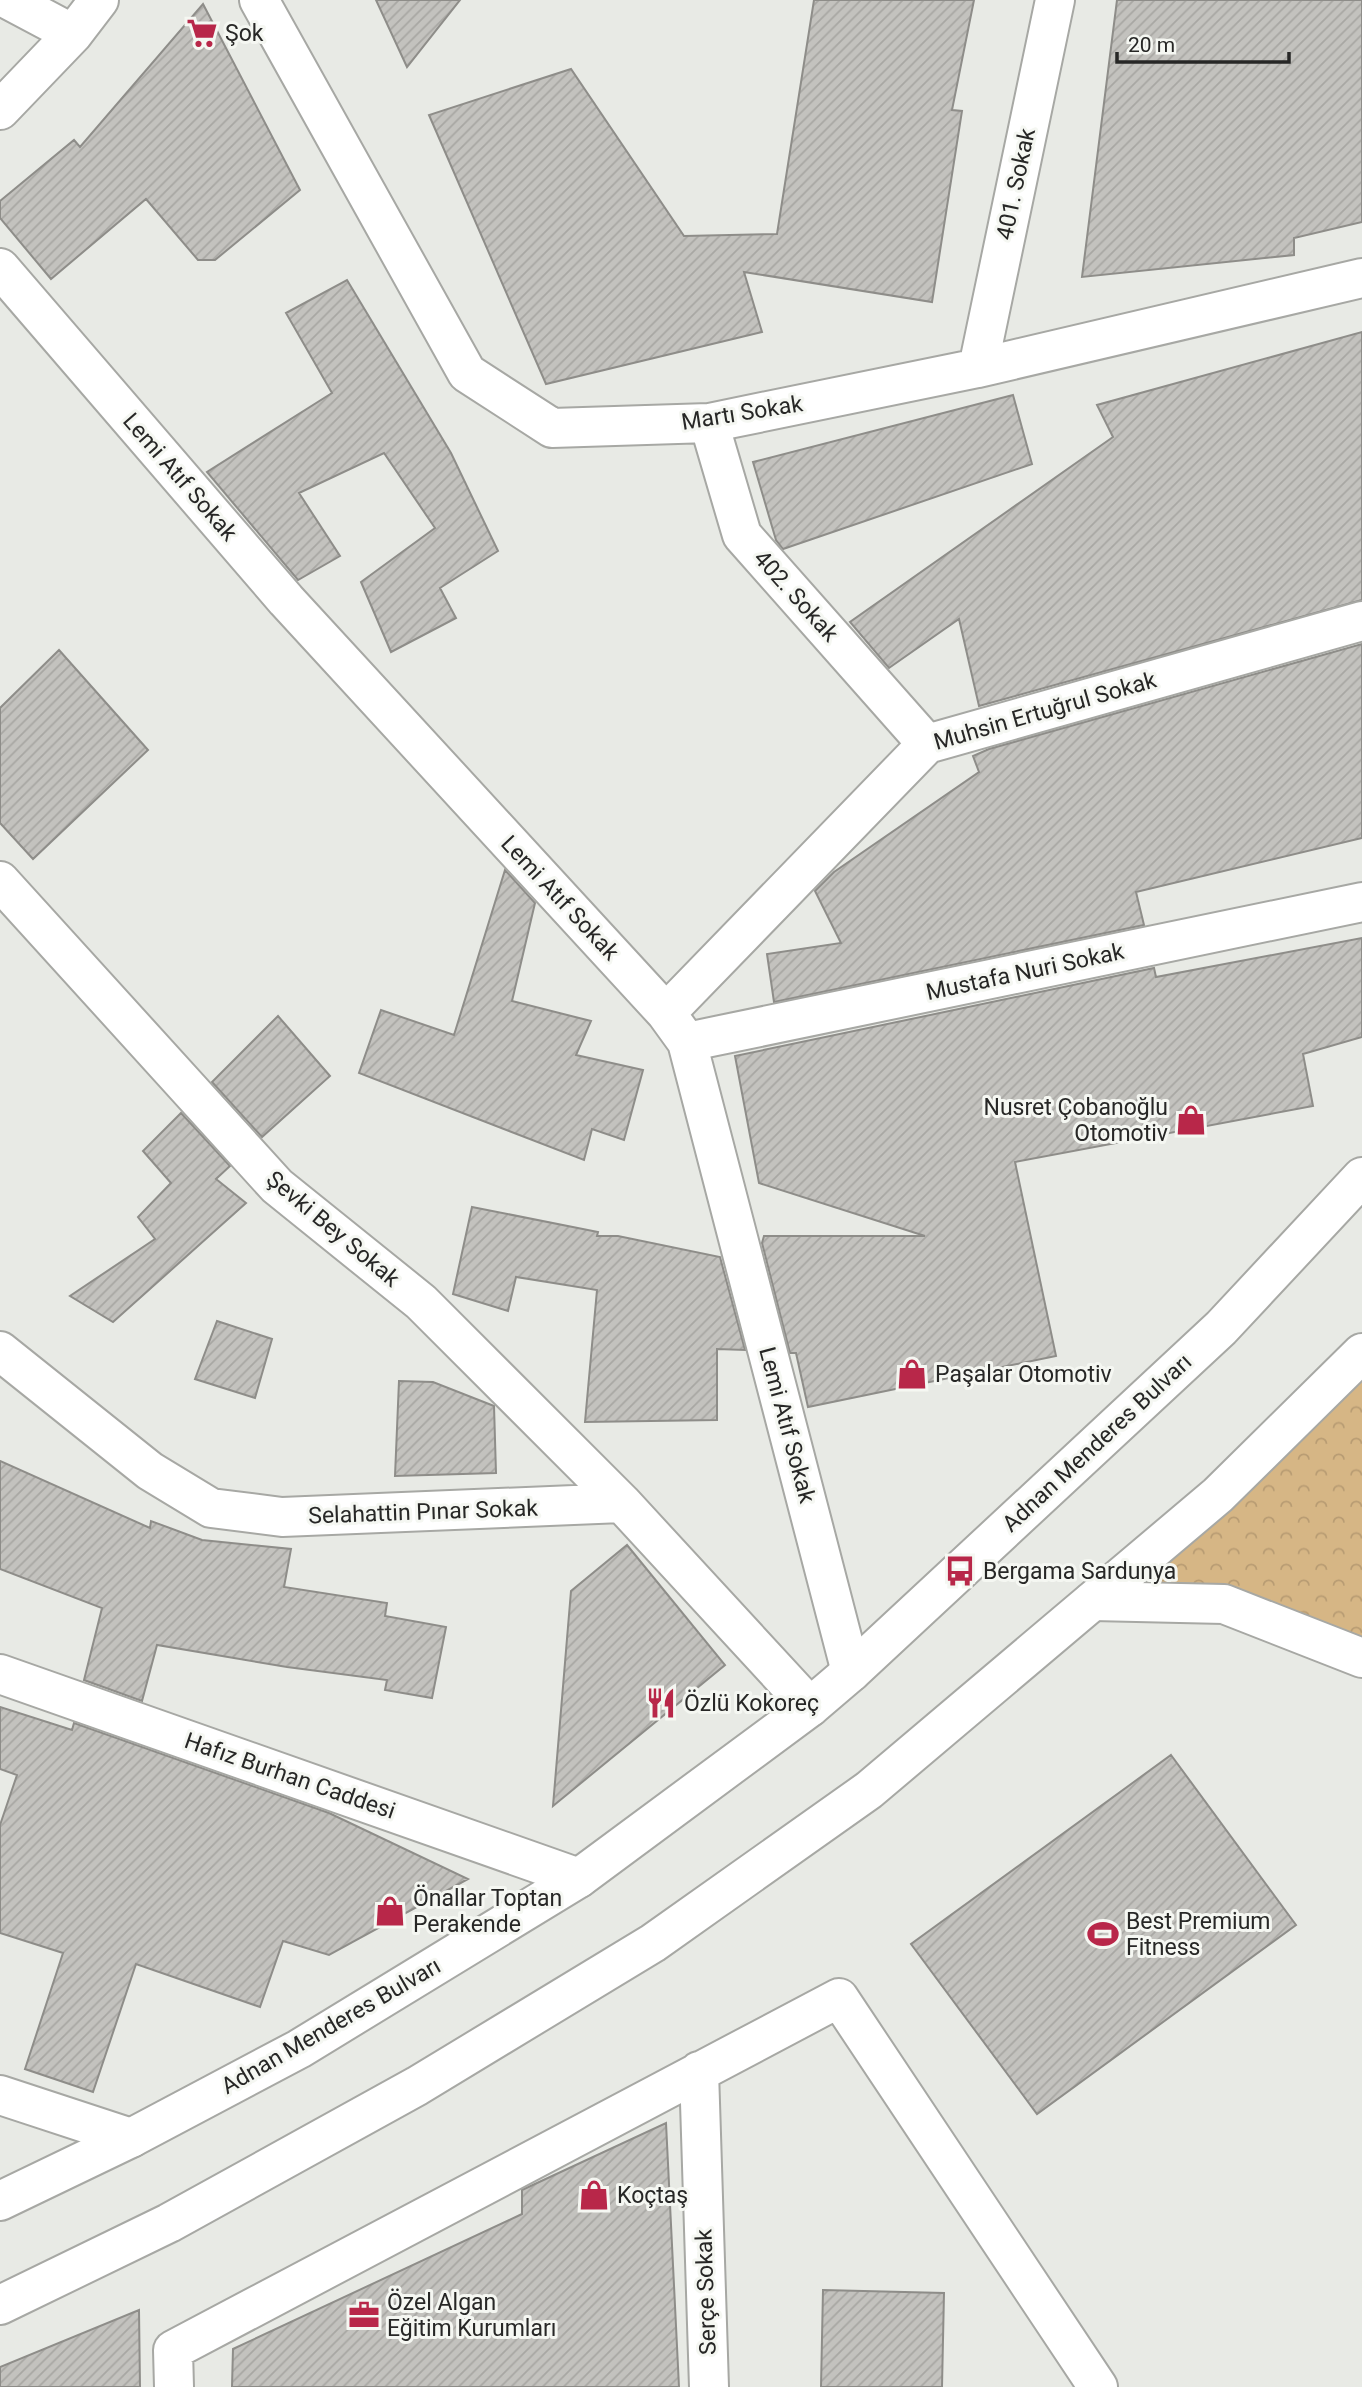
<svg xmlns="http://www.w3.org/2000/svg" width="1362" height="2387" font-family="Roboto,sans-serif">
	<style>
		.park { fill: url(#park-crowns) }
		.building { fill: url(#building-hatch); stroke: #8e8d89; stroke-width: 2 }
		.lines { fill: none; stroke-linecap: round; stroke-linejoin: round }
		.minor-casing { stroke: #a7a8a4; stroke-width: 42 }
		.major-casing { stroke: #a7a8a4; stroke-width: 42 }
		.minor { stroke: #fff; stroke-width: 38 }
		.major { stroke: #fff; stroke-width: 38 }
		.labels { text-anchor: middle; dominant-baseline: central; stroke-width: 6; stroke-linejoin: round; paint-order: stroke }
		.poi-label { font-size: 23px; fill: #272726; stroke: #f5f7f2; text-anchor: start }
		.street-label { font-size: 23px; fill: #272726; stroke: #f5f7f2 }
	</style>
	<defs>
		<pattern id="park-crowns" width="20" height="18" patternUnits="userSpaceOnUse" patternTransform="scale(1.75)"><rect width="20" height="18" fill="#d6b685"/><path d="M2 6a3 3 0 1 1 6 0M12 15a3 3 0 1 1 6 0" fill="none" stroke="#b89c73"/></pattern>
		<pattern id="building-hatch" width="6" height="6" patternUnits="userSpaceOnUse" patternTransform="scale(1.75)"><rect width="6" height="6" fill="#c3c2be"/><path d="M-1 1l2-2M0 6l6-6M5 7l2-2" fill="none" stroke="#a8a7a3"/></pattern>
	</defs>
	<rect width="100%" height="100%" fill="#e8eae5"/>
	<!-- park -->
	<path class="park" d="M 1362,1353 L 1362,1658 L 1224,1604 L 1093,1601 Z"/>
	<!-- building -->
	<path class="building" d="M 376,0 L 460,0 L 407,67 Z
		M 814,0 L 974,0 L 952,110 L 962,111 L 932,302 L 744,272 L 762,332 L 546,384 L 429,115 L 571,69 L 684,236 L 777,234 Z
		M 1117,0 L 1362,0 L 1362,222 L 1294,238 L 1294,255 L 1082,277 Z
		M 203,4 L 300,190 L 215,260 L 198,260 L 146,199 L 51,279 L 0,218 L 0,201 L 74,140 L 80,147 Z
		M 347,280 L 451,453 L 498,551 L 440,588 L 456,618 L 391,652 L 361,582 L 435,528 L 384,453 L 299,493 L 340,556 L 298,580 L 207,472 L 332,393 L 286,313 Z
		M 1362,332 L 1362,600 L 979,706 L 959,619 L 889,668 L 850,622 L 1113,437 L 1097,405 Z
		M 1013,395 L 1032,464 L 783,549 L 776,540 L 753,462 Z
		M 1362,644 L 1362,838 L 1136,892 L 1144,925 L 774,1002 L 767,954 L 841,943 L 815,891 L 834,872 L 979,772 L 973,756 L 989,749 Z
		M 59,650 L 148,750 L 33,859 L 0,823 L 0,708 Z
		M 505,870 L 535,903 L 512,1001 L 591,1021 L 576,1055 L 643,1070 L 624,1140 L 592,1129 L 584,1160 L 359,1073 L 381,1010 L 454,1035 Z
		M 1362,938 L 1362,1037 L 1303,1054 L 1313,1106 L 1015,1162 L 1056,1356 L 808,1407 L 796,1353 L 790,1353 L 762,1243 L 764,1236 L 925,1236 L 759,1183 L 735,1056 L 1154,968 L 1156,977 Z
		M 278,1016 L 330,1076 L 262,1137 L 212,1082 Z
		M 181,1113 L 230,1166 L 216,1179 L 246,1203 L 113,1322 L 70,1296 L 155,1239 L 138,1217 L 171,1183 L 143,1151 Z
		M 472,1207 L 598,1232 L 597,1236 L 618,1236 L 720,1257 L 745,1350 L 717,1349 L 717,1420 L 585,1422 L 597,1290 L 516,1277 L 508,1311 L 453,1294 Z
		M 217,1321 L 272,1339 L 255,1398 L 195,1379 Z
		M 399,1381 L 433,1382 L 494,1406 L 496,1473 L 395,1476 Z
		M 0,1461 L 150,1528 L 151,1521 L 202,1540 L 291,1549 L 284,1587 L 387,1603 L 385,1616 L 446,1627 L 432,1698 L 385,1690 L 387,1680 L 287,1667 L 157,1645 L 142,1701 L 84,1680 L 102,1608 L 0,1569 Z
		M 627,1545 L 725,1665 L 553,1806 L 571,1591 Z
		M 0,1707 L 72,1730 L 74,1723 L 329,1813 L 468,1879 L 329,1955 L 283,1941 L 260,2007 L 136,1964 L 93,2092 L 25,2069 L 63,1953 L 0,1933 L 0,1825 L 17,1775 L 0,1769 Z
		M 1171,1755 L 1296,1925 L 1037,2114 L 911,1944 Z
		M 666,2123 L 679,2387 L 232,2387 L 233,2349 L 522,2214 L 522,2190 Z
		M 823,2290 L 944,2293 L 942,2387 L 821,2387 Z
		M 139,2310 L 140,2387 L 0,2387 L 0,2367 Z"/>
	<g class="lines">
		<!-- minor casing -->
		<g class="minor-casing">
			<path id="minor" d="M 9,0 L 73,34
				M 259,0 L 467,373 L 552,428 L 709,423 L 978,368 L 1362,278
				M 0,110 L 73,34 L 99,0
				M 0,268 L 286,600 L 666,1013 L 687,1042 L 851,1672
				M 978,368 L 1055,0
				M 709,423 L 742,535 L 927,744
				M 0,881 L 277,1186 L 421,1302 L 622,1503
				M 666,1013 L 927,744 L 1362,621
				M 687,1042 L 1362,902
				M 0,1351 L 150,1471 L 211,1508 L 282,1517 L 622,1503 L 810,1707
				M 1093,1601 L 1224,1604 L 1362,1658
				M 0,1674 L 579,1878
				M 699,2071 L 709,2387
				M 0,2095 L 131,2138
				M 174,2387 L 173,2350 L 839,1998 L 1098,2387"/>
		</g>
		<!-- major casing -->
		<g class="major-casing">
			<path id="major" d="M 0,2201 L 131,2138 L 299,2049 L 579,1878 L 810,1707 L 851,1672 L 1221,1328 L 1362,1177
				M 0,2305 L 169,2223 L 417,2086 L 653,1943 L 869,1790 L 1218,1495 L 1362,1353"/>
		</g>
		<!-- minor -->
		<use href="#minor" class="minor"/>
		<!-- major -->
		<use href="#major" class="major"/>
	</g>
	<!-- icons -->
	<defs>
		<g id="supermarket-bare" transform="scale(2.415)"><path d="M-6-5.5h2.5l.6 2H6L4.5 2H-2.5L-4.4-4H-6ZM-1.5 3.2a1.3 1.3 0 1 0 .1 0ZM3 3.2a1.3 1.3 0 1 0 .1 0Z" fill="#b82749" stroke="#f5f7f2" stroke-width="2.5" paint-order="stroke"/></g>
		<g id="shop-bare" transform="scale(2.415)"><path d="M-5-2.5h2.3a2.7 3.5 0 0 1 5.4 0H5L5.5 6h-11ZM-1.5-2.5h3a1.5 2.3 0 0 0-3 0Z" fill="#b82749" stroke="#f5f7f2" stroke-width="2.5" paint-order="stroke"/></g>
		<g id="bus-bare" transform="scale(2.415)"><path d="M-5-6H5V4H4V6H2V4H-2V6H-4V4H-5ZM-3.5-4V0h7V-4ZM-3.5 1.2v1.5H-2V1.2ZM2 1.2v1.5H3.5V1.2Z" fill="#b82749" stroke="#f5f7f2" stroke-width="2.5" paint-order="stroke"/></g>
		<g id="restaurant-bare" transform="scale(2.415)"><path d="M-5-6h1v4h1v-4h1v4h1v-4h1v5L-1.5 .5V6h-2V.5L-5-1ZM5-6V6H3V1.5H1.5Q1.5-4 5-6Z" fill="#b82749" stroke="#f5f7f2" stroke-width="2.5" paint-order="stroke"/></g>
		<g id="stadium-bare" transform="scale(2.415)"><path d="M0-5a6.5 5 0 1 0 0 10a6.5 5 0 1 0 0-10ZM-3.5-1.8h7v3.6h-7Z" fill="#b82749" stroke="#f5f7f2" stroke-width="2.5" paint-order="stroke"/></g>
		<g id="office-bare" transform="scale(2.415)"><path d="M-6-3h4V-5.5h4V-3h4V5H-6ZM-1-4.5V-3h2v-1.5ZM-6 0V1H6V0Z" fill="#b82749" stroke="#f5f7f2" stroke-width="2.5" paint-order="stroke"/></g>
	</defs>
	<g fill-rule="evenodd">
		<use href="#supermarket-bare" x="202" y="33"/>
		<use href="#shop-bare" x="1191" y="1120"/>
		<use href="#shop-bare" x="912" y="1374"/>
		<use href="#bus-bare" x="960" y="1571"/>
		<use href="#restaurant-bare" x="661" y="1703"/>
		<use href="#shop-bare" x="390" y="1911"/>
		<use href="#stadium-bare" x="1103" y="1934"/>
		<use href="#shop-bare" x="594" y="2195"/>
		<use href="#office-bare" x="364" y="2315"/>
	</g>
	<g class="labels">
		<!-- poi labels -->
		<g class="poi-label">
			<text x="225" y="33">Şok</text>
			<text x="1168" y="1107" text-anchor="end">Nusret Çobanoğlu<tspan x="1168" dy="26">Otomotiv</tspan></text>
			<text x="935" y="1374">Paşalar Otomotiv</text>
			<text x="983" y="1571">Bergama Sardunya</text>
			<text x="684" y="1703">Özlü Kokoreç</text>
			<text x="413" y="1898">Önallar Toptan<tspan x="413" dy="26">Perakende</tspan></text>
			<text x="1126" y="1921">Best Premium<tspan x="1126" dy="26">Fitness</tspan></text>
			<text x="617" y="2195">Koçtaş</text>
			<text x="387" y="2302">Özel Algan<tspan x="387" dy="26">Eğitim Kurumları</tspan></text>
		</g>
		<!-- street labels -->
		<g class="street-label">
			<text transform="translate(1016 184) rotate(-78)">401. Sokak</text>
			<text transform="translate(742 413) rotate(-9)">Martı Sokak</text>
			<text transform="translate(180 477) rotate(49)">Lemi Atıf Sokak</text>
			<text transform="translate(796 596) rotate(48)">402. Sokak</text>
			<text transform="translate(1045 711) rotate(-16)">Muhsin Ertuğrul Sokak</text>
			<text transform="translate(560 898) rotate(47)">Lemi Atıf Sokak</text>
			<text transform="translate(1025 972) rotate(-12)">Mustafa Nuri Sokak</text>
			<text transform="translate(333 1229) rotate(40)">Şevki Bey Sokak</text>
			<text transform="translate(787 1425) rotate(75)">Lemi Atıf Sokak</text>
			<text transform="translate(1097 1443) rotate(-43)">Adnan Menderes Bulvarı</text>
			<text transform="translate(423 1512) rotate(-2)">Selahattin Pınar Sokak</text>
			<text transform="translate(290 1776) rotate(19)">Hafız Burhan Caddesi</text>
			<text transform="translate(331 2026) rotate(-30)">Adnan Menderes Bulvarı</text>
			<text transform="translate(706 2292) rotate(-92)">Serçe Sokak</text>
		</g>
	</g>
	<!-- scale -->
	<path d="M1117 52v10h172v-10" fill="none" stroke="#272726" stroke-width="3.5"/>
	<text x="1128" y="52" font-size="21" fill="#272726" stroke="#f5f7f2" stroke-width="5" paint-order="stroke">20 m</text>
</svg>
